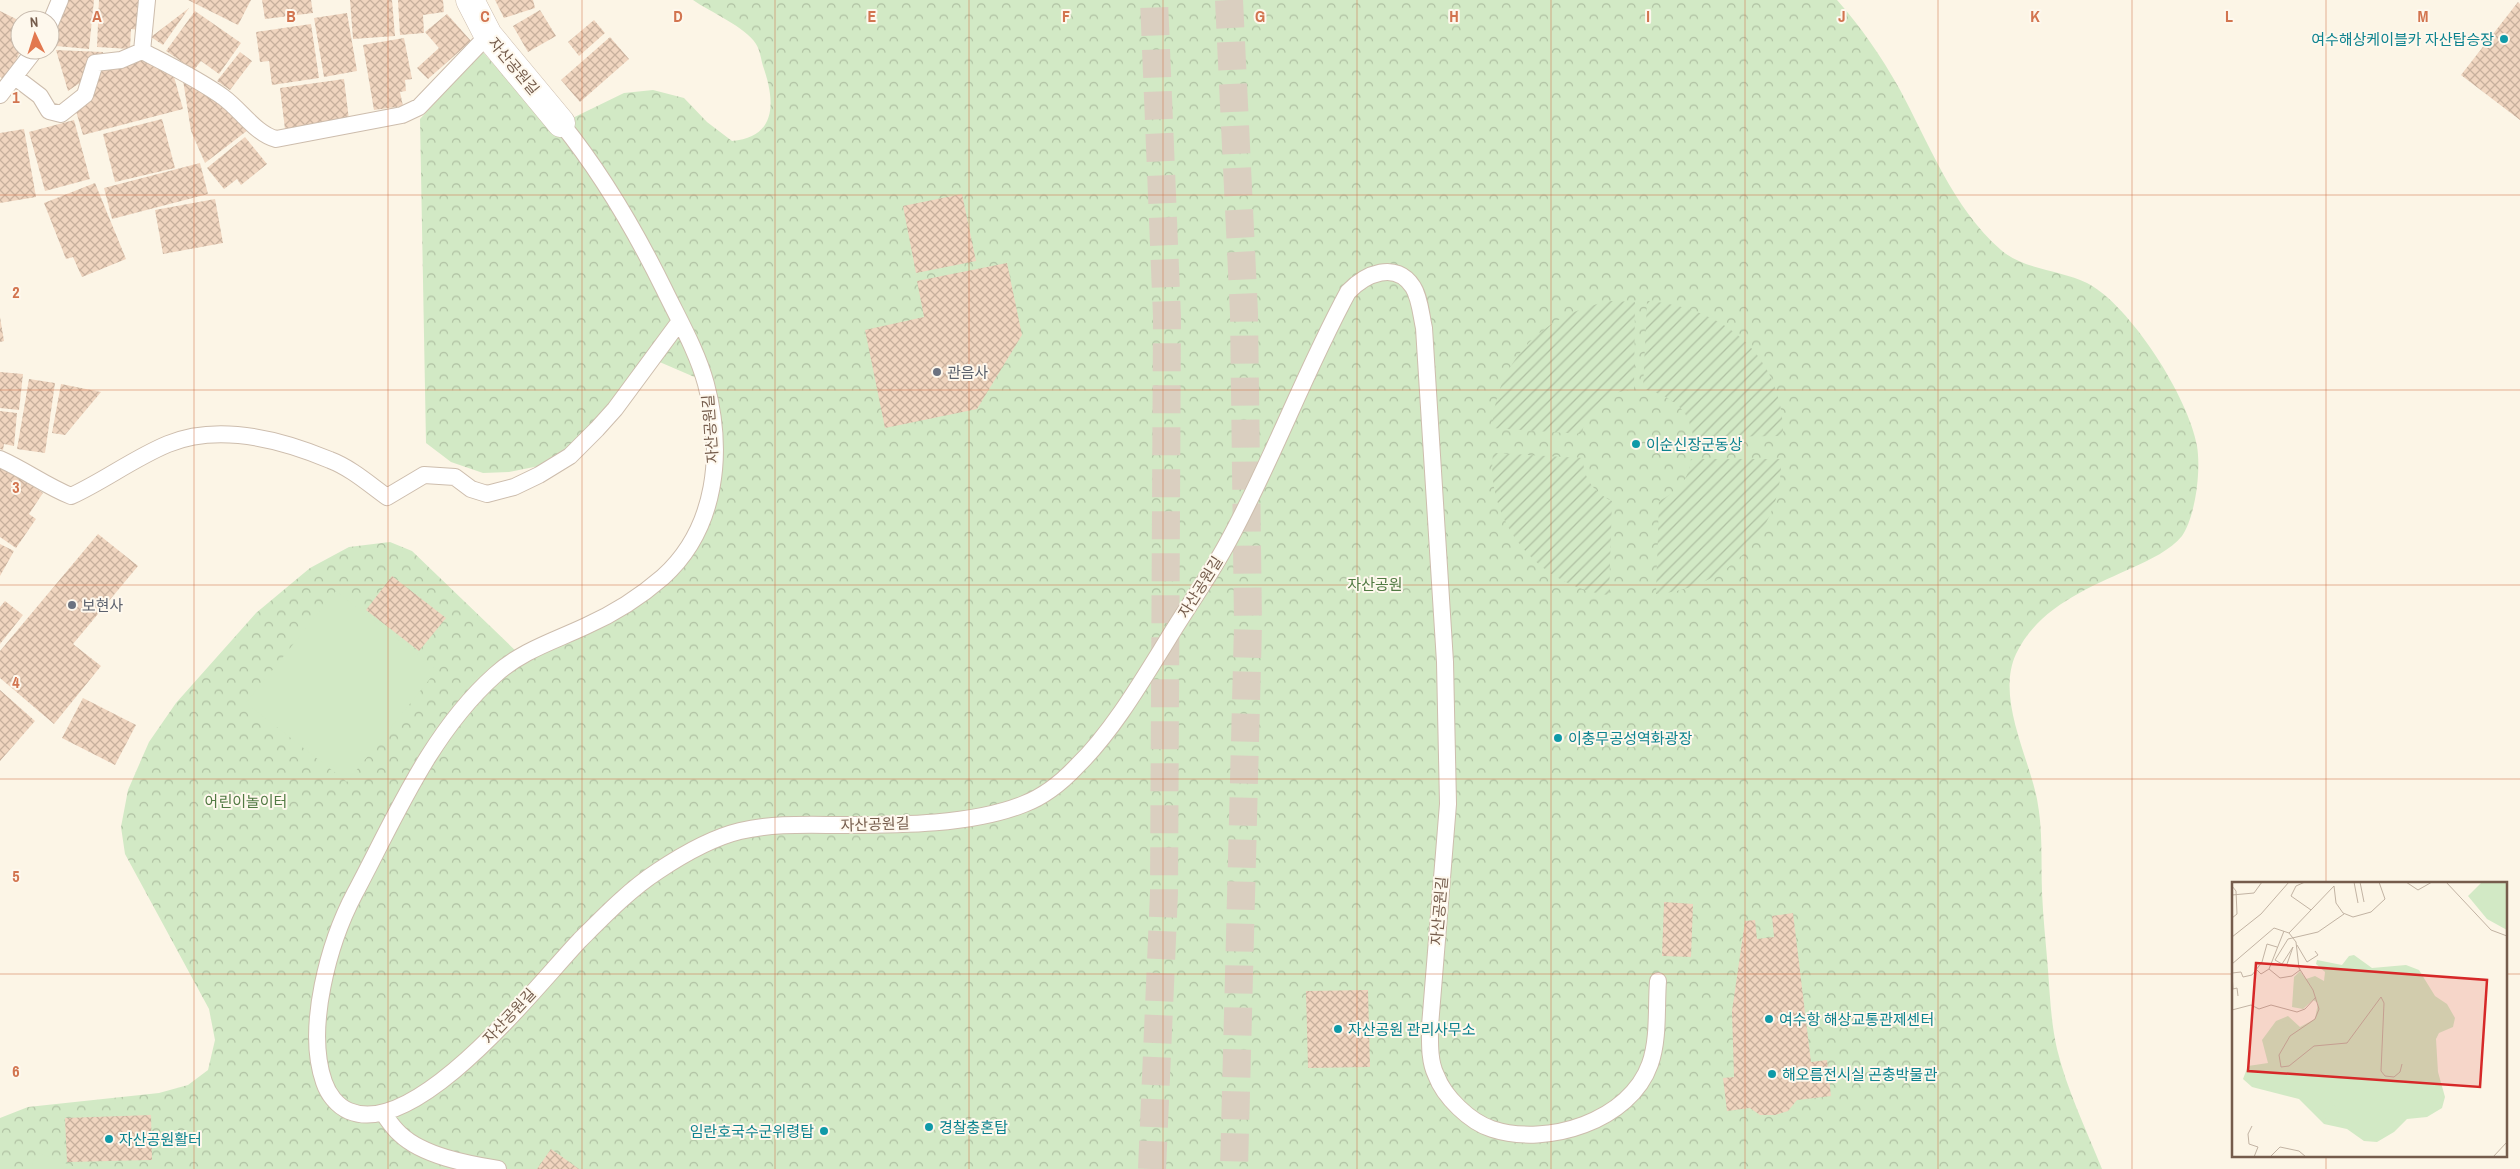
<svg xmlns="http://www.w3.org/2000/svg" width="2520" height="1169" font-family="'Archivo Narrow','Noto Sans KR',sans-serif">
	<style>
		.park { fill: url(#park-crowns) }
		.garden { fill: url(#garden-furrows) }
		.pitch { fill: #d2e9c5 }
		.building { fill: url(#building-cross-hatch) }
		.lines { fill: none; stroke-linecap: round; stroke-linejoin: round }
		.primary-tunnel { stroke: #dacfc0; stroke-width: 28; stroke-dasharray: 28 14; stroke-linecap: butt }
		.service-casing { stroke: #cdbdad; stroke-width: 18 }
		.minor-casing { stroke: #cdbdad; stroke-width: 29 }
		.service { stroke: #fff; stroke-width: 16 }
		.minor { stroke: #fff; stroke-width: 28 }
		.grid { fill: none; stroke: #d2744f; stroke-width: 1; stroke-opacity: 0.55 }
		.culture-dot { fill: #0f9aa8; stroke: #fef8ed; stroke-width: 2 }
		.worship-dot { fill: #6b7280; stroke: #fef8ed; stroke-width: 2 }
		.labels { text-anchor: middle; dominant-baseline: central; stroke-width: 4; stroke-linejoin: round; paint-order: stroke }
		.culture-label { font-size: 15px; fill: #0d838f; stroke: #fef8ed; text-anchor: start }
		.street-label { font-size: 15px; fill: #755c4c; stroke: #fef8ed }
		.worship-label { font-size: 15px; fill: #5b616d; stroke: #fef8ed; text-anchor: start }
		.park-label { font-size: 15px; fill: #517a43; stroke: #fef8ed }
		.inset-road { fill: none; stroke: #c2b3a3; stroke-width: 1 }
		.view { fill: #d62828; fill-opacity: 0.15; stroke: #d62828; stroke-width: 2.5 }
		.inset-edge { fill: none; stroke: #755c4c; stroke-width: 2.5 }
		.grid-label { font-size: 16px; text-anchor: middle; font-weight: bold; fill: #d2744f; stroke: #fef8ed; stroke-width: 4; stroke-linejoin: round; paint-order: stroke }
	</style>
	<defs>
		<pattern id="park-crowns" width="20" height="18" patternUnits="userSpaceOnUse" patternTransform="scale(1.25)"><rect width="20" height="18" fill="#d2e9c5"/><path d="M2 6a3 3 0 1 1 6 0M12 15a3 3 0 1 1 6 0" fill="none" stroke="#afc0a2"/></pattern>
		<pattern id="garden-furrows" width="10" height="10" patternUnits="userSpaceOnUse" patternTransform="scale(1.25)"><rect width="10" height="10" fill="#d2e9c5"/><path d="M-1 1l2-2M0 10L10 0M9 11l2-2" fill="none" stroke="#afc0a2"/></pattern>
		<pattern id="building-cross-hatch" width="8" height="8" patternUnits="userSpaceOnUse" patternTransform="scale(1.25)"><rect width="8" height="8" fill="#f0d5bf"/><path d="M0 0l8 8M0 8l8-8" fill="none" stroke="#c7b09d"/></pattern>
	</defs>
	<rect width="100%" height="100%" fill="#fcf5e6"/>
	<!-- park -->
	<path class="park" d="M 693,0 L 1837,0 C 1861,27 1881,56 1899,88 C 1929,143 1952,207 2001,250 C 2024,270 2061,270 2087,283 C 2130,305 2189,398 2197,446 C 2201,470 2196,515 2182,536 C 2171,550 2149,560 2134,567 C 2090,587 2038,607 2016,654 C 1996,697 2028,755 2037,799 C 2043,830 2041,861 2042,892 C 2043,918 2046,944 2048,970 C 2050,996 2051,1023 2057,1049 C 2067,1090 2086,1129 2102,1169 L 0,1169 L 0,1118 L 28,1107 L 159,1093 L 188,1085 L 208,1070 L 215,1040 L 209,1009 L 125,854 L 121,827 L 128,790 L 149,742 L 176,703 L 256,613 L 310,568 L 349,547 L 390,542 L 412,551 L 520,655 L 659,580 L 711,493 L 706,382 L 648,357 L 607,410 L 569,447 L 544,465 L 509,472 L 483,473 L 451,462 L 426,443 L 420,119 L 482,51 L 550,129 L 624,93 L 653,90 L 684,98 L 707,122 L 732,141 C 778,137 775,100 763,66 C 761,59 760,50 756,44 C 746,27 710,12 693,0 Z"/>
	<!-- garden -->
	<path class="garden" d="M 1611,301 L 1635,302 L 1634,389 C 1609,392 1586,406 1582,434 L 1492,428 C 1496,360 1545,313 1611,301 Z
		M 1647,301 C 1723,307 1784,355 1783,436 L 1693,437 C 1691,409 1668,394 1643,389 Z
		M 1493,453 L 1583,458 C 1583,479 1595,493 1612,501 L 1609,595 C 1540,587 1485,523 1493,453 Z
		M 1691,459 L 1781,459 C 1783,530 1727,589 1656,594 L 1659,501 C 1677,492 1689,480 1691,459 Z"/>
	<!-- pitch -->
	<path class="pitch" d="M 336,591 L 437,670 L 347,782 L 246,703 Z
		M 37,1152 L 80,1169 L 31,1169 Z"/>
	<!-- building -->
	<path class="building" d="M 66,0 L 94,0 L 89,49 L 56,46 L 60,15 Z
		M 99,0 L 141,0 L 140,30 L 131,29 L 130,49 L 97,47 Z
		M 188,0 L 251,0 L 238,25 Z
		M 262,0 L 311,0 L 313,13 L 265,19 Z
		M 350,0 L 392,0 L 395,36 L 353,39 Z
		M 398,0 L 443,0 L 444,12 L 423,15 L 424,33 L 400,35 Z
		M 495,0 L 533,0 L 535,8 L 504,18 Z
		M 2518,2 L 2520,4 L 2520,120 L 2461,75 Z
		M 189,8 L 163,45 L 151,37 Z
		M 540,10 L 556,36 L 528,52 L 513,26 Z
		M 0,11 L 20,21 L 21,50 L 6,80 L 0,77 Z
		M 195,11 L 241,43 L 219,74 L 201,61 L 194,70 L 166,51 Z
		M 347,13 L 357,71 L 324,77 L 314,18 Z
		M 447,14 L 471,41 L 428,79 L 417,68 L 439,48 L 425,32 Z
		M 594,20 L 605,33 L 579,56 L 568,42 Z
		M 311,24 L 319,78 L 272,85 L 269,61 L 260,62 L 256,32 Z
		M 610,37 L 629,59 L 580,102 L 561,80 Z
		M 404,38 L 412,79 L 405,80 L 406,91 L 400,92 L 403,106 L 374,110 L 363,45 Z
		M 56,50 L 103,52 L 102,58 L 88,59 L 81,82 L 68,91 Z
		M 240,52 L 252,61 L 230,90 L 217,81 Z
		M 144,59 L 173,73 L 183,109 L 83,135 L 76,111 L 95,71 Z
		M 344,79 L 349,120 L 285,129 L 280,88 Z
		M 183,80 L 221,101 L 248,130 L 205,163 L 191,131 Z
		M 162,119 L 175,168 L 115,182 L 103,134 Z
		M 74,120 L 90,179 L 45,191 L 29,132 Z
		M 24,129 L 36,197 L 0,203 L 0,133 Z
		M 245,137 L 267,164 L 241,185 L 237,179 L 224,189 L 207,168 Z
		M 200,163 L 208,194 L 112,219 L 104,188 Z
		M 95,183 L 126,259 L 82,277 L 73,257 L 66,259 L 44,203 Z
		M 962,194 L 976,261 L 916,273 L 903,206 Z
		M 215,199 L 223,243 L 163,254 L 155,210 Z
		M 1007,263 L 1022,335 L 977,409 L 885,428 L 865,330 L 924,317 L 917,281 Z
		M 0,317 L 4,341 L 0,342 Z
		M 0,372 L 23,374 L 19,410 L 0,408 Z
		M 29,379 L 55,383 L 45,453 L 17,449 Z
		M 61,384 L 101,392 L 65,435 L 52,433 Z
		M 0,411 L 17,413 L 14,446 L 4,444 L 3,450 L 0,449 Z
		M 0,463 L 43,493 L 29,514 L 36,519 L 16,548 L 0,537 Z
		M 98,534 L 138,566 L 73,644 L 101,666 L 54,724 L 0,678 L 0,651 Z
		M 0,544 L 14,551 L 0,576 Z
		M 392,576 L 446,618 L 419,651 L 366,610 Z
		M 5,601 L 23,615 L 0,644 L 0,607 Z
		M 0,690 L 35,721 L 0,761 Z
		M 83,698 L 136,725 L 115,765 L 62,738 Z
		M 1664,902 L 1693,904 L 1691,957 L 1662,956 Z
		M 1793,913 L 1811,1062 L 1827,1060 L 1831,1096 L 1797,1100 L 1788,1111 L 1775,1115 L 1760,1115 L 1750,1108 L 1727,1111 L 1723,1078 L 1734,1077 L 1732,1011 L 1745,921 L 1755,920 L 1757,939 L 1774,937 L 1772,916 Z
		M 1368,990 L 1370,1067 L 1308,1068 L 1306,991 Z
		M 151,1115 L 152,1160 L 67,1162 L 65,1118 Z
		M 551,1149 L 579,1169 L 537,1169 Z"/>
	<g class="lines">
		<!-- primary-tunnel -->
		<path class="primary-tunnel" d="M 1229,0 L 1244,313 L 1248,625 L 1234,1169
			M 1152,1169 L 1164,893 L 1167,317 L 1154,0"/>
		<!-- service casing -->
		<g class="service-casing">
			<path id="service" d="M 50,24 L 60,0
				M 142,51 C 169,65 198,79 223,97 C 241,110 256,134 276,139 L 402,115 L 419,107 L 488,35
				M 15,77 L 40,96 L 49,111 L 61,114 L 85,95 L 95,63 L 121,60 L 142,51 L 147,0
				M 0,95 L 35,50
				M 561,123 C 603,175 635,230 664,289 C 679,320 697,351 706,384 C 724,452 717,528 663,577 C 640,597 613,614 586,626 C 554,641 521,651 495,675 C 430,733 395,818 355,893 C 329,942 305,1028 324,1082 C 328,1094 337,1106 349,1111 C 417,1140 538,984 580,940 C 605,915 629,890 658,871 C 682,855 711,838 740,831 C 773,823 810,825 844,825 C 900,825 972,825 1024,804 C 1045,796 1062,782 1077,766 C 1112,732 1142,681 1168,639 C 1188,606 1211,574 1229,540 C 1273,459 1304,373 1348,292 C 1365,274 1396,260 1413,287 C 1420,298 1421,315 1424,328 L 1445,662 L 1448,804 L 1430,1026 C 1430,1042 1429,1061 1436,1075 C 1444,1097 1470,1122 1492,1129 C 1547,1147 1630,1121 1650,1064 C 1659,1039 1656,1007 1658,981
				M 0,459 C 25,470 46,486 71,496 C 104,481 134,458 168,444 C 219,423 282,440 330,460 C 351,468 369,484 387,497 L 424,475 L 455,477 L 471,489 L 487,494 L 514,487 L 539,475 L 570,456 L 597,429 L 615,409 L 680,321
				M 383,1113 C 388,1120 393,1128 400,1134 C 423,1156 468,1164 498,1169"/>
		</g>
		<!-- minor casing -->
		<g class="minor-casing">
			<path id="minor" d="M 470,0 L 488,35 L 561,123"/>
		</g>
		<!-- service -->
		<use href="#service" class="service"/>
		<!-- minor -->
		<use href="#minor" class="minor"/>
	</g>
	<!-- grid -->
	<path class="grid" d="M 194,0 L 194,1169M 388,0 L 388,1169M 582,0 L 582,1169M 775,0 L 775,1169M 969,0 L 969,1169M 1163,0 L 1163,1169M 1357,0 L 1357,1169M 1551,0 L 1551,1169M 1745,0 L 1745,1169M 1938,0 L 1938,1169M 2132,0 L 2132,1169M 2326,0 L 2326,883M 0,195 L 2520,195M 0,390 L 2520,390M 0,585 L 2520,585M 0,779 L 2520,779M 0,974 L 2234,974M 2506,974 L 2520,974M 2326,1155 L 2326,1169"/>
	<!-- markers -->
	<g class="culture-dot">
		<circle cx="2504" cy="39" r="5"/>
		<circle cx="1636" cy="444" r="5"/>
		<circle cx="1558" cy="738" r="5"/>
		<circle cx="1769" cy="1019" r="5"/>
		<circle cx="1338" cy="1029" r="5"/>
		<circle cx="1772" cy="1074" r="5"/>
		<circle cx="929" cy="1127" r="5"/>
		<circle cx="824" cy="1131" r="5"/>
		<circle cx="109" cy="1139" r="5"/>
	</g>
	<g class="worship-dot">
		<circle cx="937" cy="372" r="5"/>
		<circle cx="72" cy="605" r="5"/>
	</g>
	<g class="labels">
		<!-- culture labels -->
		<g class="culture-label">
			<text x="2494" y="39" text-anchor="end">여수해상케이블카 자산탑승장</text>
			<text x="1646" y="444">이순신장군동상</text>
			<text x="1568" y="738">이충무공성역화광장</text>
			<text x="1779" y="1019">여수항 해상교통관제센터</text>
			<text x="1348" y="1029">자산공원 관리사무소</text>
			<text x="1782" y="1074">해오름전시실 곤충박물관</text>
			<text x="939" y="1127">경찰충혼탑</text>
			<text x="814" y="1131" text-anchor="end">임란호국수군위령탑</text>
			<text x="119" y="1139">자산공원활터</text>
		</g>
		<!-- street labels -->
		<g class="street-label">
			<text transform="translate(514 66) rotate(50)">자산공원길</text>
			<text transform="translate(710 429) rotate(-94)">자산공원길</text>
			<text transform="translate(1200 587) rotate(-58)">자산공원길</text>
			<text transform="translate(875 824) rotate(-2)">자산공원길</text>
			<text transform="translate(1439 911) rotate(-85)">자산공원길</text>
			<text transform="translate(509 1016) rotate(-47)">자산공원길</text>
		</g>
		<!-- worship labels -->
		<g class="worship-label">
			<text x="947" y="372">관음사</text>
			<text x="82" y="605">보현사</text>
		</g>
		<!-- park labels -->
		<g class="park-label">
			<text x="1375" y="584">자산공원</text>
			<text x="246" y="801">어린이놀이터</text>
		</g>
	</g>
	<!-- overview -->
	<g transform="translate(2232 882)">
		<rect width="275" height="275" fill="#fcf5e6"/>
		<path d="M 250,0 L 275,0 L 275,48 L 255,37 L 236,14 ZM 122,73 L 140,86 L 174,83 L 187,88 L 203,114 L 215,122 L 223,136 L 221,145 L 207,151 L 204,157 L 206,190 L 213,215 L 210,226 L 195,235 L 175,237 L 162,250 L 145,260 L 132,259 L 115,247 L 92,242 L 67,217 L 20,205 L 11,197 L 16,184 L 36,181 L 30,158 L 44,139 L 56,134 L 68,145 L 83,137 L 86,121 L 81,118 L 71,127 L 60,125 L 62,95 L 68,89 L 74,97 L 83,94 L 92,99 L 93,90 L 84,82 L 85,78 L 110,83 L 117,74 Z" fill="#d2e9c5"/>
		<path d="M44 146a7 7 0 1 1 14 0a7 7 0 1 1-14 0ZM91 231a8 8 0 1 1 16 0a8 8 0 1 1-16 0Z" fill="#d2e9c5"/>
		<path class="inset-road" d="M 73,0 L 64,4 L 59,14 L 79,28M 122,0 L 126,21M 128,0 L 132,20M 174,0 L 186,8 L 200,0M 214,0 L 259,48 L 275,54M 0,4 L 4,9 L 5,32 L 0,36M 0,13 L 22,11 L 30,0M 57,51 L 102,4 L 104,21 L 111,31 L 121,35 L 139,30 L 153,17 L 147,0M 0,55 L 29,32 L 57,0M 65,63 L 75,80 L 86,73 L 83,69M 0,82 L 42,46 L 57,51 L 64,60 L 67,86 L 81,108 L 87,127 L 83,137 L 58,154 L 47,173 L 49,185 L 57,184 L 82,164 L 115,161 L 149,115 L 152,121 L 149,189 L 153,194 L 162,195 L 168,190 L 170,182M 55,82 L 61,65 L 50,82 L 43,78 L 56,57 L 86,50 L 112,32M 37,87 L 48,96 L 60,94 L 68,88M 25,88 L 29,92 L 37,87 L 52,49M 0,91 L 9,90 L 11,95 L 20,93 L 30,80 L 35,62 L 45,65M 0,92 L 1,107 L 5,106 L 6,114M 0,128 L 19,123 L 27,127 L 39,123 L 65,130 L 73,127 L 84,115M 20,244 L 16,252 L 17,262 L 26,265 L 22,275M 38,275 L 48,265 L 67,269 L 74,275M 261,275 L 275,260"/>
		<path class="view" d="M 24,81 L 255,98 L 248,205 L 16,189 Z"/>
		<rect width="275" height="275" class="inset-edge"/>
	</g>
	<g class="grid-label">
		<text x="97" y="22">A</text>
		<text x="291" y="22">B</text>
		<text x="485" y="22">C</text>
		<text x="678" y="22">D</text>
		<text x="872" y="22">E</text>
		<text x="1066" y="22">F</text>
		<text x="1260" y="22">G</text>
		<text x="1454" y="22">H</text>
		<text x="1648" y="22">I</text>
		<text x="1842" y="22">J</text>
		<text x="2035" y="22">K</text>
		<text x="2229" y="22">L</text>
		<text x="2423" y="22">M</text>
		<text x="16" y="103">1</text>
		<text x="16" y="298">2</text>
		<text x="16" y="493">3</text>
		<text x="16" y="688">4</text>
		<text x="16" y="882">5</text>
		<text x="16" y="1077">6</text>
	</g>
	<!-- north arrow -->
	<g transform="translate(35 35) rotate(356)"><circle r="24" fill="#fef8ed" stroke="#c7baad"/>
	<path d="M0-4L9 19L0 12L-9 19Z" fill="#e2784f"/>
	<text y="-8" font-size="14" font-weight="bold" text-anchor="middle" fill="#755c4c">N</text>
	</g>
</svg>
